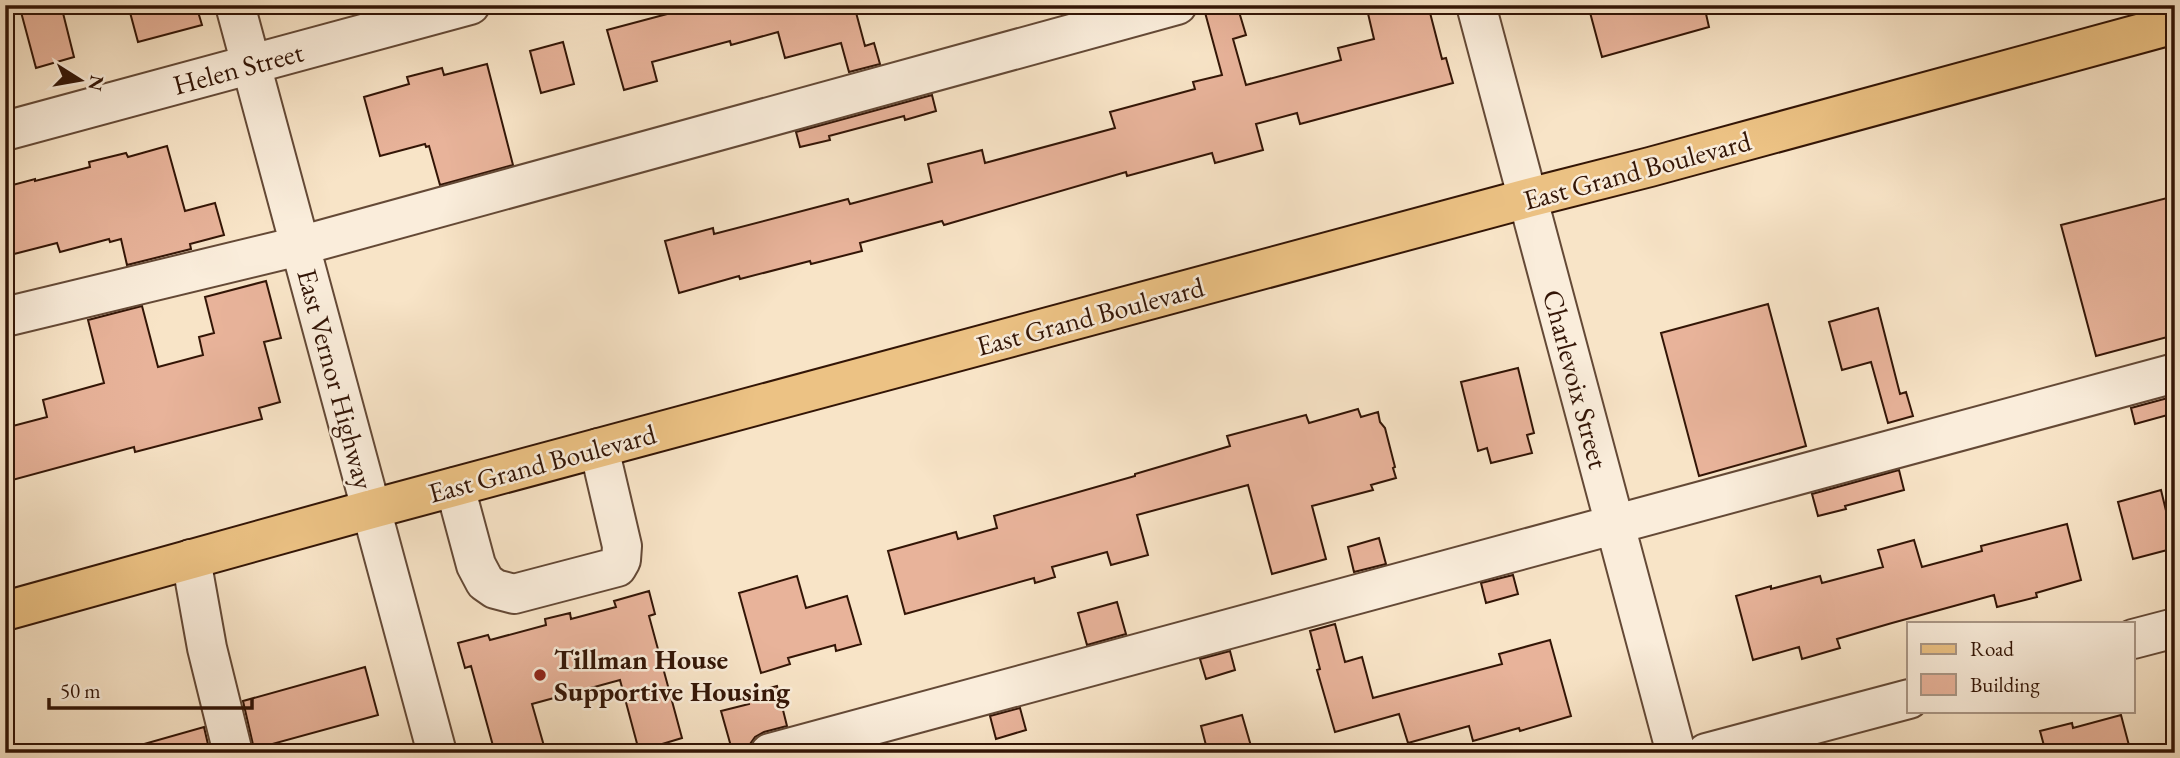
<svg xmlns="http://www.w3.org/2000/svg" width="2180" height="758" font-family="'EB Garamond',serif">
	<style>
		.building { fill: #e8b39a; stroke: #331506; stroke-width: 2 }
		.lines { fill: none; stroke-linecap: round; stroke-linejoin: round }
		.minor-casing { stroke: #644936; stroke-width: 42 }
		.major-casing { stroke: #331506; stroke-width: 42 }
		.minor { stroke: #faeddb; stroke-width: 38 }
		.major { stroke: #ecc284; stroke-width: 38 }
		.poi-dot { fill: #8f2418; stroke: #faeddb; stroke-width: 2.5 }
		.labels { text-anchor: middle; dominant-baseline: central; stroke-width: 5; stroke-linejoin: round; paint-order: stroke }
		.street-label { font-size: 28px; fill: #331506; stroke: #faeddb }
		.poi-label { font-size: 28px; font-weight: bold; fill: #331506; stroke: #faeddb; text-anchor: start }
	</style>
	<rect width="100%" height="100%" fill="#f8e4c7"/>
	<filter id="stains"><feTurbulence type="fractalNoise" baseFrequency=".00286" numOctaves="4"/><feColorMatrix values="0 0 0 0 .2 0 0 0 0 .09 0 0 0 0 .02 0 0 0 .5 -.17"/></filter>
	<radialGradient id="worn" r=".72"><stop offset=".6" stop-color="#630" stop-opacity="0"/><stop offset="1" stop-color="#630" stop-opacity=".3"/></radialGradient>
	<!-- building -->
	<path class="building" d="M 47,5 L 61,5 L 74,57 L 36,68 L 21,12 Z
		M 128,5 L 196,5 L 202,25 L 138,42 Z
		M 701,5 L 854,5 L 865,46 L 874,43 L 880,64 L 849,72 L 841,43 L 785,58 L 778,32 L 731,45 L 730,41 L 652,62 L 657,81 L 624,90 L 607,30 Z
		M 1203,5 L 1237,5 L 1246,35 L 1233,39 L 1246,85 L 1341,60 L 1338,48 L 1374,39 L 1366,5 L 1428,5 L 1442,59 L 1446,58 L 1453,83 L 1300,124 L 1297,113 L 1256,124 L 1263,150 L 1215,163 L 1212,153 L 1127,176 L 1126,172 L 944,225 L 942,221 L 860,243 L 862,251 L 811,264 L 810,261 L 740,279 L 739,276 L 679,293 L 665,241 L 713,228 L 714,234 L 848,199 L 850,204 L 932,182 L 928,164 L 982,150 L 985,163 L 1115,128 L 1110,112 L 1195,89 L 1193,82 L 1222,75 Z
		M 1588,5 L 1704,5 L 1709,27 L 1602,57 Z
		M 563,42 L 574,84 L 541,93 L 530,51 Z
		M 487,64 L 513,165 L 440,185 L 429,146 L 426,147 L 425,144 L 380,156 L 364,97 L 409,84 L 407,77 L 442,68 L 444,75 Z
		M 932,95 L 936,111 L 905,120 L 904,116 L 829,136 L 830,140 L 800,147 L 796,132 Z
		M 167,146 L 185,211 L 215,203 L 224,235 L 190,244 L 191,249 L 127,265 L 121,239 L 110,242 L 109,239 L 60,252 L 57,243 L 14,254 L 5,220 L 5,187 L 35,179 L 35,181 L 90,167 L 89,162 L 126,153 L 128,157 Z
		M 2175,196 L 2175,335 L 2096,356 L 2061,225 Z
		M 266,281 L 281,338 L 264,342 L 280,402 L 259,408 L 262,419 L 135,452 L 134,447 L 5,482 L 5,428 L 47,417 L 43,400 L 104,383 L 88,320 L 142,306 L 158,367 L 203,355 L 199,337 L 214,333 L 205,297 Z
		M 1768,304 L 1806,446 L 1699,476 L 1661,333 Z
		M 1878,308 L 1900,394 L 1906,392 L 1913,416 L 1888,423 L 1871,362 L 1842,370 L 1829,322 Z
		M 1518,368 L 1534,433 L 1527,435 L 1532,453 L 1491,463 L 1487,448 L 1478,451 L 1461,382 Z
		M 2175,396 L 2175,413 L 2135,424 L 2131,408 Z
		M 1358,409 L 1361,417 L 1378,412 L 1380,422 L 1385,428 L 1395,467 L 1393,468 L 1396,478 L 1371,485 L 1373,490 L 1312,506 L 1326,559 L 1272,574 L 1248,485 L 1137,515 L 1148,555 L 1111,565 L 1107,552 L 1052,567 L 1055,577 L 1035,583 L 1034,578 L 905,614 L 888,551 L 956,532 L 958,539 L 997,528 L 994,516 L 1135,476 L 1135,474 L 1230,446 L 1227,436 L 1306,415 L 1309,423 Z
		M 1899,470 L 1904,490 L 1845,506 L 1846,509 L 1818,516 L 1812,494 Z
		M 2161,490 L 2175,548 L 2133,559 L 2118,502 Z
		M 2067,524 L 2081,580 L 2036,593 L 2037,597 L 1997,607 L 1994,595 L 1892,623 L 1837,639 L 1840,648 L 1802,659 L 1799,647 L 1753,660 L 1736,596 L 1771,586 L 1771,589 L 1820,576 L 1822,583 L 1883,567 L 1878,550 L 1914,540 L 1922,567 L 1982,551 L 1981,546 Z
		M 1379,538 L 1386,564 L 1354,572 L 1348,547 Z
		M 1513,575 L 1518,594 L 1486,603 L 1481,583 Z
		M 797,576 L 806,608 L 847,596 L 861,644 L 836,651 L 835,645 L 788,658 L 790,664 L 761,673 L 739,593 Z
		M 649,591 L 655,614 L 649,616 L 682,738 L 639,751 L 620,680 L 532,704 L 546,753 L 495,753 L 471,666 L 465,668 L 458,643 L 488,635 L 490,640 L 546,625 L 545,619 L 570,613 L 571,619 L 616,607 L 614,601 Z
		M 1117,602 L 1126,634 L 1087,645 L 1078,613 Z
		M 1335,624 L 1345,662 L 1362,657 L 1373,698 L 1502,664 L 1499,654 L 1550,640 L 1571,716 L 1520,731 L 1519,728 L 1473,741 L 1469,726 L 1408,743 L 1399,714 L 1335,732 L 1317,670 L 1320,669 L 1310,631 Z
		M 1230,651 L 1235,670 L 1206,679 L 1200,659 Z
		M 365,667 L 378,715 L 254,749 L 243,701 Z
		M 777,686 L 787,726 L 764,732 L 755,737 L 750,744 L 732,750 L 721,711 L 749,704 L 747,694 Z
		M 1020,708 L 1026,730 L 996,739 L 990,716 Z
		M 1242,715 L 1253,753 L 1208,753 L 1201,726 Z
		M 2121,715 L 2131,753 L 2046,753 L 2040,731 L 2072,723 L 2073,728 Z
		M 204,727 L 210,753 L 137,753 L 137,746 Z"/>
	<g class="lines">
		<!-- minor casing -->
		<g class="minor-casing">
			<path id="minor" d="M 235,5 L 437,753
				M 1476,5 L 1676,753
				M 5,131 L 470,5
				M 5,317 L 299,246 L 1177,5
				M 455,487 L 476,565 L 485,582 L 495,589 L 514,594 L 617,567 L 621,560 L 622,546 L 599,448
				M 191,559 L 207,648 L 233,753
				M 2133,639 L 2175,628
				M 770,753 L 2175,373
				M 1706,753 L 1909,699"/>
		</g>
		<!-- major casing -->
		<g class="major-casing">
			<path id="major" d="M 5,611 L 372,509 L 1528,198 L 1650,167 L 2175,24"/>
		</g>
		<!-- minor -->
		<use href="#minor" class="minor"/>
		<!-- major -->
		<use href="#major" class="major"/>
	</g>
	<!-- markers -->
	<circle class="poi-dot" cx="540" cy="675" r="7"/>
	<g class="labels">
		<!-- street labels -->
		<g class="street-label">
			<text transform="translate(238 68) rotate(-15)">Helen Street</text>
			<text transform="translate(1637 170) rotate(-15)">East Grand Boulevard</text>
			<text transform="translate(1090 316) rotate(-15)">East Grand Boulevard</text>
			<text transform="translate(336 379) rotate(75)">East Vernor Highway</text>
			<text transform="translate(1576 379) rotate(75)">Charlevoix Street</text>
			<text transform="translate(542 463) rotate(-15)">East Grand Boulevard</text>
		</g>
		<!-- poi labels -->
		<g class="poi-label">
			<text x="554" y="659">Tillman House<tspan x="554" dy="32">Supportive Housing</tspan></text>
		</g>
	</g>
	<!-- margin -->
	<rect width="2180" height="758" fill="none" stroke="#f8e4c7" stroke-width="28"/>
	<rect x="7" y="7" width="2166" height="744" fill="none" stroke="#331506" stroke-width="3.5"/>
	<rect x="14" y="14" width="2152" height="730" fill="none" stroke="#331506" stroke-width="2"/>
	<!-- legend -->
	<rect x="1907" y="622" width="228" height="91" fill="#faeddb" stroke="#aa9786" stroke-width="2"/>
	<rect x="1921" y="644" width="35" height="10" fill="#ecc284" stroke="#aa9786" stroke-width="2"/>
	<text x="1970" y="656" font-size="21" fill="#331506">Road</text>
	<rect x="1921" y="674" width="35" height="21" fill="#e8b39a" stroke="#aa9786" stroke-width="2"/>
	<text x="1970" y="692" font-size="21" fill="#331506">Building</text>
	<!-- north arrow -->
	<g transform="translate(80 80) rotate(101)" stroke="#faeddb" stroke-width="5" paint-order="stroke">
	<path d="M0-5L12 26L0 18L-12 26Z" fill="#331506"/>
	<text y="-10" font-size="19" font-weight="bold" text-anchor="middle" fill="#331506">N</text>
	</g>
	<!-- scale -->
	<path d="M49 698v10h203v-10" fill="none" stroke="#331506" stroke-width="3.5"/>
	<text x="60" y="698" font-size="21" fill="#331506" stroke="#faeddb" stroke-width="5" paint-order="stroke">50 m</text>
	<rect width="100%" height="100%" filter="url(#stains)"/>
	<rect width="100%" height="100%" fill="url(#worn)"/>
</svg>
